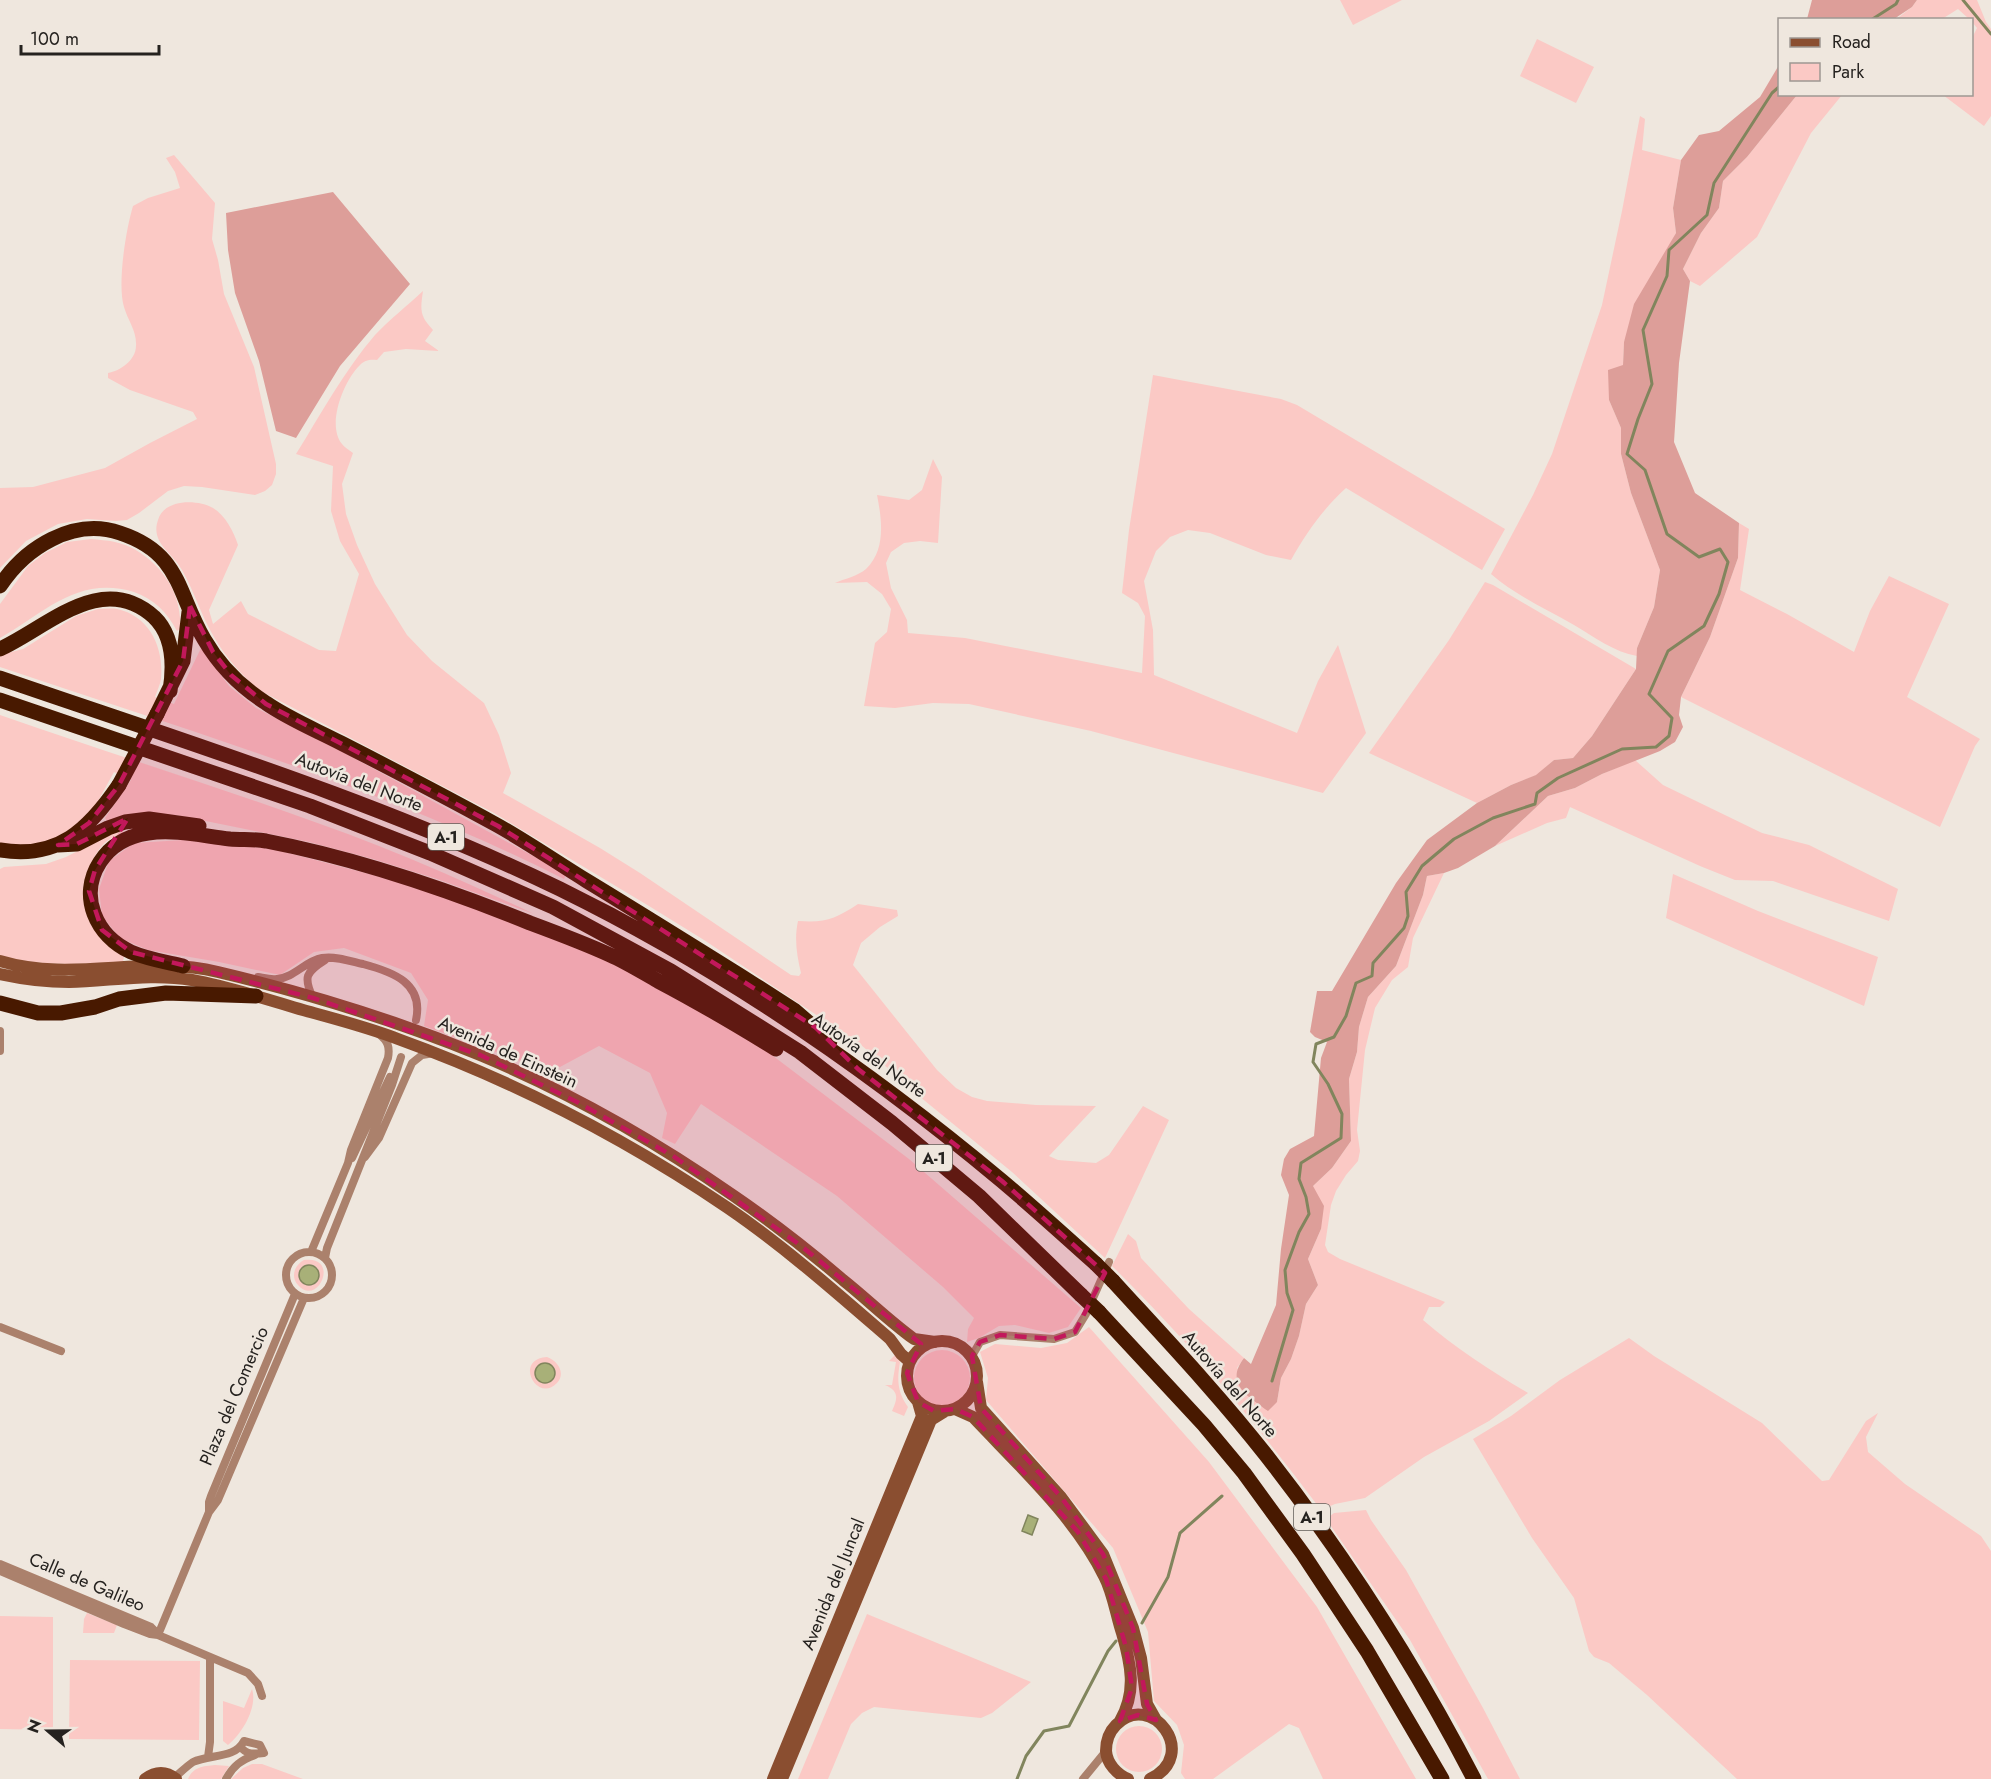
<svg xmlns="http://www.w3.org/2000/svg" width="1991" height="1779" font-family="Jost,sans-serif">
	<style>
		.green { fill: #fbc9c5; fill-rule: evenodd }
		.forest { fill: #dd9e99 }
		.water { fill: #a8b078; stroke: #81855d; stroke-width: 1.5 }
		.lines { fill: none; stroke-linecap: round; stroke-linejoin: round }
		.stream { stroke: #81855d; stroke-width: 3 }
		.street { stroke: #ab816c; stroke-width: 8 }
		.secondary { stroke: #8a4e30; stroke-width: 12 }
		.highway { stroke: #481900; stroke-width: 15 }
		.highway-bridge { stroke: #481900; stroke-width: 15 }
		.marked { fill: #c2185b; fill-opacity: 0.2; stroke: #c2185b; stroke-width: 4.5; stroke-dasharray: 12 8; stroke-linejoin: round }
		.labels { text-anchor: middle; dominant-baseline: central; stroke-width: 5; stroke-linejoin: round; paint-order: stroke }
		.shield { fill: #efe7de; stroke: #625d58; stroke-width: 1.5 }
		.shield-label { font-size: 16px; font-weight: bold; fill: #25221f }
		.street-label { font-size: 18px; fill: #25221f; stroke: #efe7de }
	</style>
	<rect width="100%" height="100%" fill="#efe7de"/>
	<!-- green -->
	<path class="green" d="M 1340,0 L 1402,0 L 1353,25 Z
		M 1917,0 L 1977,0 L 1986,22 L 1991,29 L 1991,116 L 1984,126 L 1943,95 L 1972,94 L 1972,38 L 1977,28 L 1972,22 L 1972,20 L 1969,19 L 1958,9 L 1942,19 L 1895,20 L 1912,7 Z
		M 1537,39 L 1594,67 L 1576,103 L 1520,76 Z
		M 1797,95 L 1842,95 L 1811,133 L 1757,237 L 1700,286 L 1690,281 L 1683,269 L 1701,233 L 1719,208 L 1723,181 L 1747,157 Z
		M 1640,116 L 1645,119 L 1642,150 L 1681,160 L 1673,208 L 1676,233 L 1624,342 L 1623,365 L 1609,400 L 1621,428 L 1621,454 L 1631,493 L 1660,570 L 1654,607 L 1637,648 L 1637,656 C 1614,652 1594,637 1574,625 C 1546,609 1515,595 1491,574 L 1533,495 L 1552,454 L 1602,305 L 1622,211 Z
		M 174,155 L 215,203 L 212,239 L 218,260 L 224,294 L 254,367 L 276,464 L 276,474 L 272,485 L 265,491 L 255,495 L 202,487 L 184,486 L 168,491 L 139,513 L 127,520 L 116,521 L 87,519 L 58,524 L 26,541 L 0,568 L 0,488 L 33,487 L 105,468 L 150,443 L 197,419 L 193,412 L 130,390 L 108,378 L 108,373 C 120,371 136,360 136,346 C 137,331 128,321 124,307 C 117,284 126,229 133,206 L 148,198 L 180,188 L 175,172 L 166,158 Z
		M 423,291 C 420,311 420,316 433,330 L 425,341 L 439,351 L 406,349 L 384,352 L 377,360 C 371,359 364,360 360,365 C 344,380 326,425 342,444 C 344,447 349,450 353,453 L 342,484 L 346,514 L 357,545 L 375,584 L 407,635 L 432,661 L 484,703 L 499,735 L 511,773 L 503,793 L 600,848 L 640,873 L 791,975 L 799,976 L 801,973 C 797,956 794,939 798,921 C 826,923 835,919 858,904 L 897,910 L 898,916 L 880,927 L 861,943 L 853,965 L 937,1070 L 956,1088 L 972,1097 L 987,1101 L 1036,1105 L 1096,1106 L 1049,1156 L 1058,1160 L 1096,1163 L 1109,1155 L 1143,1106 L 1169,1120 L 1105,1258 L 1012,1172 L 903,1083 L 891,1071 L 860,1044 L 704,940 L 649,906 L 494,813 L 257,689 C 238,671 221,652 209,628 C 199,609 193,589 182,570 C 173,553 150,543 158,520 C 164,499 197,499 213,508 C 225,515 234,532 238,545 L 209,610 L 213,624 L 241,601 L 248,614 L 319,650 L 336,651 L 359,574 L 340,541 L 331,511 L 333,466 L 296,454 C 321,414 344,371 375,335 C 390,319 407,306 423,291 Z
		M 1153,375 L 1281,399 L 1297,405 L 1505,529 L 1482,570 L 1346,488 C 1323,509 1306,533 1291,560 L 1266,555 L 1210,533 L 1188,530 L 1170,537 L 1156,551 L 1144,581 L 1153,630 L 1154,675 L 1297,733 L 1318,681 L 1338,645 L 1366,733 L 1323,793 L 1091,731 L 969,704 L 933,703 L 895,708 L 864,706 L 875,643 L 887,632 L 891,609 L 882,594 L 867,582 L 835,583 C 844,579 858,576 866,569 C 886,550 882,520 877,495 L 909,500 L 922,490 L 933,459 L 942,477 L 938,543 L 920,541 L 904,543 L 891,552 L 886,563 L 891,588 L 907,620 L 908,633 L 965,638 L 1142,673 L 1145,616 L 1138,603 L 1122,593 L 1129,530 Z
		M 1739,523 L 1749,529 L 1740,590 L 1787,614 L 1854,652 L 1870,611 L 1889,576 L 1949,604 L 1907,697 L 1980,739 L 1975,746 L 1940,827 L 1681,697 L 1710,637 L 1738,558 Z
		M 91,539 C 99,540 107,540 115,542 C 144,548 172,576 178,605 C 180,613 180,621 181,628 L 177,631 C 167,612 154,599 134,592 C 78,575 44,613 0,638 L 0,604 L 28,566 L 45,553 L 67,542 Z
		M 1485,582 L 1493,585 L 1636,669 L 1592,736 L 1573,758 L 1554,760 L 1537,775 L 1511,785 L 1477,803 L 1369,753 L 1449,640 Z
		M 98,609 C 104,609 111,608 117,609 C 150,616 164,648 161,679 C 160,685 157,691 155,697 L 174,704 L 201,648 L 229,686 L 256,708 L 341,751 L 566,874 L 564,879 C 386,789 189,731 0,667 L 0,655 L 23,649 L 76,616 Z
		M 0,715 C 126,759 255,798 379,846 C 432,867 483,890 534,914 L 437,879 L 373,859 L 309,842 L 176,815 L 108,823 L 105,818 L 131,780 L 114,772 L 92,812 L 76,828 L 51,841 L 24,846 L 0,843 Z
		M 1635,760 L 1663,785 L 1762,833 L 1809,845 L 1898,889 L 1889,921 L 1773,881 L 1735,880 L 1700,866 L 1570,807 L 1566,818 L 1547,823 L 1495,846 L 1548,796 L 1575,788 L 1602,774 Z
		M 121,829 L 124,833 C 118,835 112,838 107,841 C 99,847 93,859 89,868 C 73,903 92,939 124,956 L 123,962 C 82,964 40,967 0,956 L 0,869 L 4,867 L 46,864 L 66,857 Z
		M 183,840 L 273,849 L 400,882 L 579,945 L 743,1033 L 909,1159 L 1081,1308 L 1068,1327 L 1049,1333 L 1015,1325 L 999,1326 L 979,1338 L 967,1342 L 968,1329 L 974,1318 L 943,1287 L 837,1196 L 701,1104 L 675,1144 L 662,1138 L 667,1113 L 650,1073 L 599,1046 L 560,1067 L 542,1069 L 424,1026 L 428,1000 L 411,973 L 344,948 L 314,952 L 280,975 L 219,962 L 148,950 L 120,938 L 102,916 L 99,889 L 109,861 L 134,843 Z
		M 1444,873 L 1413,938 L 1408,967 L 1392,980 L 1375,1008 L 1365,1050 L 1357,1130 L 1360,1151 L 1358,1161 L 1346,1175 L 1336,1191 L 1331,1205 L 1325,1245 L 1328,1252 L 1340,1259 L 1445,1302 L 1440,1307 L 1429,1307 L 1423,1320 C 1455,1348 1491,1371 1528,1393 L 1489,1421 L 1424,1457 L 1365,1498 L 1335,1504 L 1321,1510 C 1256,1424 1189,1341 1112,1266 L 1128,1234 L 1136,1241 L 1141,1258 L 1189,1309 L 1244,1358 L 1237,1368 L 1277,1402 L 1281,1378 L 1291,1359 L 1299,1336 L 1306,1304 L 1318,1285 L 1308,1259 L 1321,1229 L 1313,1186 L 1332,1168 L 1351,1141 L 1349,1079 L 1357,1052 L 1359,1027 L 1368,997 L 1396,966 L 1423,895 L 1427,876 Z
		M 1673,874 L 1758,911 L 1878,957 L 1864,1006 L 1666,918 Z
		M 304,1260 C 341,1255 318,1308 298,1285 C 290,1276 295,1265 304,1260 ZM 313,1265 L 318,1269 L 318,1279 L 314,1284 L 307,1285 L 299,1272 L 303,1266 Z
		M 1089,1327 L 1209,1462 L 1317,1607 L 1416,1779 L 1323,1779 L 1299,1728 L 1289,1724 L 1213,1779 L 1185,1779 L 1181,1773 L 1184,1745 L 1177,1725 L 1154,1701 L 1148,1632 L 1113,1548 L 986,1400 L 988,1378 L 980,1352 L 995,1344 L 1041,1348 L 1067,1343 Z
		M 1629,1338 L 1654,1356 L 1762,1423 L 1822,1481 L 1829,1480 L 1866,1421 L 1878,1413 L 1866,1437 L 1868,1452 L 1905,1484 L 1981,1536 L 1991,1551 L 1991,1779 L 1737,1779 L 1647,1695 L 1609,1663 L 1594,1657 L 1589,1651 L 1574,1598 L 1532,1538 L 1473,1439 L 1511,1416 L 1560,1380 Z
		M914 1378a28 28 0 1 1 56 0a28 28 0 1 1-56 0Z
		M 895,1355 L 900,1362 C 897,1379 897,1392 908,1407 L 904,1416 L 892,1411 C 898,1398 899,1391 885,1385 L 892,1385 L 896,1362 L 889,1361 Z
		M 547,1357 C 558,1361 566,1373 557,1383 C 537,1404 513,1359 547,1357 ZM 542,1363 C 556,1362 559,1378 547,1383 L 535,1370 Z
		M 1366,1510 L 1371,1520 L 1406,1570 L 1483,1708 L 1520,1779 L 1488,1779 L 1410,1640 L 1326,1519 L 1334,1513 Z
		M 87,1613 L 117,1625 L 114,1633 L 83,1633 L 84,1619 Z
		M 867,1614 L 1031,1682 L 992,1713 L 981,1718 L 874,1707 L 862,1713 L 851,1724 L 828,1779 L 798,1779 Z
		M 0,1616 L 53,1617 L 53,1730 L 0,1729 Z
		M 70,1660 L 200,1661 L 199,1740 L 69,1739 Z
		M 252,1689 C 258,1707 242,1734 228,1745 L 223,1741 L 223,1701 L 244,1708 Z
		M1116 1749a23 23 0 1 1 46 0a23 23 0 1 1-46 0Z
		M 252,1764 L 262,1764 L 303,1779 L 231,1779 L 243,1768 Z
		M 215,1765 L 229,1766 L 221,1779 L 188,1779 C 193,1767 203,1766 215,1765 Z"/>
	<!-- forest -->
	<path class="forest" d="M 1812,0 L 1917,0 L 1912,7 L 1894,19 L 1807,19 Z
		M 1779,65 L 1780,94 L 1797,95 L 1747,157 L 1723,181 L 1719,208 L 1701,233 L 1683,269 L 1690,281 L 1679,363 L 1674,442 L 1695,493 L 1739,523 L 1738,558 L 1710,637 L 1681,697 L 1679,715 L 1683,727 L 1675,742 L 1660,751 L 1602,774 L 1575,788 L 1548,796 L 1495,846 L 1458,868 L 1444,873 L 1427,876 L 1423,895 L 1396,966 L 1368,997 L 1359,1027 L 1357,1052 L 1349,1079 L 1351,1141 L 1332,1168 L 1313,1186 L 1324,1206 L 1321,1229 L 1308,1259 L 1318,1285 L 1306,1304 L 1299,1336 L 1291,1359 L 1281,1378 L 1277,1402 L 1268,1411 C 1249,1397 1224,1384 1244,1358 L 1251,1364 L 1276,1305 L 1281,1249 L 1289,1195 L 1281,1175 L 1284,1159 L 1290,1149 L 1314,1136 L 1321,1058 L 1327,1042 L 1315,1037 L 1310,1032 L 1317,991 L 1332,991 L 1396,883 L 1427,840 L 1477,803 L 1511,785 L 1536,775 L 1554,760 L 1573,758 L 1592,736 L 1636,669 L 1637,648 L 1654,607 L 1660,570 L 1631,493 L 1621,454 L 1621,428 L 1609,400 L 1608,370 L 1623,365 L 1624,342 L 1634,304 L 1676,233 L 1673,208 L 1681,160 L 1699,135 L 1719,131 L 1760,97 Z
		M 333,192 L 410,284 L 340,366 L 296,438 L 276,431 L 259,361 L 235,293 L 228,250 L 226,213 Z"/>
	<!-- water -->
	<path class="water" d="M299 1275a10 10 0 1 1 20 0a10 10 0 1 1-20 0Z
		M535 1373a10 10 0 1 1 20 0a10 10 0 1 1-20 0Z
		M 1028,1515 L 1038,1519 L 1032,1535 L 1022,1531 Z"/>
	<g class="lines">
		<!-- stream -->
		<path class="stream" d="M 1963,0 L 1991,34
			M 1871,20 L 1896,4 L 1898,0
			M 1272,1381 L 1293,1310 L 1287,1293 L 1285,1270 L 1299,1232 L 1309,1214 L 1306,1197 L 1299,1179 L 1301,1163 L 1341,1138 L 1342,1114 L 1328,1084 L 1313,1062 L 1316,1044 L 1334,1037 L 1346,1016 L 1356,983 L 1372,976 L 1373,963 L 1404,928 L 1408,916 L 1406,892 L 1422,866 L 1454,839 L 1493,818 L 1535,804 L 1537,793 L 1558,778 L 1622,749 L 1656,747 L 1669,736 L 1672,718 L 1649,694 L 1668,651 L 1704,626 L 1719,594 L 1728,562 L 1720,549 L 1699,557 L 1667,534 L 1645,470 L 1627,454 L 1638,419 L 1652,384 L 1643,330 L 1667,276 L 1669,250 L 1707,215 L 1714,183 L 1772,93 L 1780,86
			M 1142,1623 L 1168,1577 L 1180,1533 L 1222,1496
			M 1017,1779 L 1026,1756 L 1044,1731 L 1069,1726 L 1108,1651 L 1116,1641"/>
		<!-- street -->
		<path class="street" d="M 258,977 C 264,978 271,980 277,979 C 294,978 305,961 322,958 C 336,956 350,961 363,964 C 393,972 424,983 416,1020
			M 313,998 C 303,977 306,972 325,960
			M 0,1031 L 0,1051
			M 365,1157 L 379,1138 L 412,1063 L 422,1055 L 434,1053
			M 352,1158 L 390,1077
			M286 1275a23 23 0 1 1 46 0a23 23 0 1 1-46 0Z
			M 311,1252 L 348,1163 L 351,1150 L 388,1058 C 390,1047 388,1041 379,1034
			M 325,1258 L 327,1248 L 392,1085 L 401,1057
			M 0,1327 L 61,1351
			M 972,1356 L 980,1342 L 1000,1335 L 1054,1339 L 1075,1332 L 1086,1314 L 1109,1262
			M 209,1512 L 209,1502 L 211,1496 L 295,1294
			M 0,1564 L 151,1627 L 158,1634
			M 0,1571 L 124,1624 L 150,1634 L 158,1635 L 248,1673 L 258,1684 L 262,1696
			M 158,1635 L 209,1512 L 218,1500 L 304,1298
			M 208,1757 L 210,1742 L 210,1657
			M 175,1777 C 181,1772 187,1766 193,1762 C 210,1754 235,1759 244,1741 L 260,1745 L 264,1753 C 255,1754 246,1755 241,1747
			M 226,1779 C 233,1766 241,1760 255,1755
			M 1083,1779 L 1106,1751"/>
		<!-- secondary -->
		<path class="secondary" d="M 0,961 C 74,983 144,954 218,972 C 307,993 395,1020 480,1055 C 569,1092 655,1141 734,1196 C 772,1222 808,1250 843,1280 C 867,1299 889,1321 914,1339 L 935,1342
			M 0,974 C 23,979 45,982 69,982 C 111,981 151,973 192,980 C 230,987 266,999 303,1010 C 335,1019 367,1027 398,1039 C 514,1081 626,1139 728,1208 C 785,1247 838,1294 890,1339 L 901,1354 L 910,1362
			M907 1376a35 35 0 1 1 70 0a35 35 0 1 1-70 0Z
			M 977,1382 L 981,1408 L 1061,1497 L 1103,1554 L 1133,1628 L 1141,1658 L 1147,1704 L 1156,1720
			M 955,1409 L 973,1417 C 1018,1465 1075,1517 1104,1576 C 1113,1593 1116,1615 1122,1633 C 1131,1664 1137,1692 1120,1721
			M 145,1779 C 156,1771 166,1771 176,1779
			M 773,1779 L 922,1416 L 918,1402
			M 782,1779 L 931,1420 L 944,1412
			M 1128,1779 C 1117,1774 1107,1764 1106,1751 C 1106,1741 1109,1732 1116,1725 C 1151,1689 1201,1755 1150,1779"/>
		<!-- highway -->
		<path class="highway" d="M 0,586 C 25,548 73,517 120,533 C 181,553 177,593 204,639 C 219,665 241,687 266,703 C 289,719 316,730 341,743 C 392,769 444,796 495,824 C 526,841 556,862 587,881 C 643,915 699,950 755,985 L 794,1010 L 830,1041
			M 0,649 C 48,627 102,570 154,617 C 174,636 174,666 170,691
			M 0,678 C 189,743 380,802 560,889 C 717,966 868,1069 1002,1181 C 1034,1208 1065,1236 1096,1264
			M 0,700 L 310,806 L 430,853 L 553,907 L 671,971 L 800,1052 L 892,1123 L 979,1196 L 1081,1295
			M 157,714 L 183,661 L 189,612
			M 58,845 L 77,844 L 108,828 L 125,822 L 149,819 L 199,826
			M 0,850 C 58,860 89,829 119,785
			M 183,966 C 166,962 147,959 131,952 C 96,936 78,896 100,862 C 111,845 128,836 148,833 C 175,829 203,836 230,839 C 242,840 254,839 266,841 C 355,858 446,889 530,923 C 557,933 584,943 610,955 C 626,962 642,972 658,981 C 698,1002 737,1025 776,1049
			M 0,1003 L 38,1013 L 61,1013 L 95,1007 L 119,999 L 166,993 L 256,996
			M 1113,1281 C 1165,1338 1218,1394 1266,1455 C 1345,1556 1415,1665 1474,1779
			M 1099,1312 L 1204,1425 L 1244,1473 L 1303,1554 L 1367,1651 L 1442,1779"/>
		<!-- highway-bridge -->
		<path class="highway-bridge" d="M 119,785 L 157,714
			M 1096,1264 L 1113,1281
			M 1081,1295 L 1099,1312"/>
	</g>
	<!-- marked area -->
	<path class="marked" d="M 190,606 L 213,652 L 231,675 L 266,704 L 498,826 L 815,1027 L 858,1069 L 1002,1181 L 1105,1273 L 1075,1332 L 1054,1339 L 1000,1335 L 980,1342 L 972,1356 L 981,1408 L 1061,1497 L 1103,1554 L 1133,1628 L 1147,1704 L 1156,1720 L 1138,1715 L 1120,1721 L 1132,1688 L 1126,1647 L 1106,1579 L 1078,1532 L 973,1417 L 955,1409 L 934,1411 L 918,1402 L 907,1373 L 921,1344 L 800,1245 L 673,1156 L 577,1102 L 480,1055 L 313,998 L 131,952 L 102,930 L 89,891 L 95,870 L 128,818 L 77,844 L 58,845 L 89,823 L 119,785 L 183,661 Z"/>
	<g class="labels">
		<!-- shield labels -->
		<g class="shield">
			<rect x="428" y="824" width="36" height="26" rx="4.5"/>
			<rect x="916" y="1145" width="36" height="26" rx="4.5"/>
			<rect x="1294" y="1504" width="36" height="26" rx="4.5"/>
		</g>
		<g class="shield-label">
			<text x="446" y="837">A-1</text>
			<text x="934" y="1158">A-1</text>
			<text x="1312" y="1517">A-1</text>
		</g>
		<!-- street labels -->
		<g class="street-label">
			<text transform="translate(359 782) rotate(21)">Autovía del Norte</text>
			<text transform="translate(508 1052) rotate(24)">Avenida de Einstein</text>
			<text transform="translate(869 1055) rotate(35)">Autovía del Norte</text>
			<text transform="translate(1230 1384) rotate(49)">Autovía del Norte</text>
			<text transform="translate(234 1396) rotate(-67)">Plaza del Comercio</text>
			<text transform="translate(87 1582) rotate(23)">Calle de Galileo</text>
			<text transform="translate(833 1584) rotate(-68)">Avenida del Juncal</text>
		</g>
	</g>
	<!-- legend -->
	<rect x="1778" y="18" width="195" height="78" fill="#efe7de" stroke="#9e9892" stroke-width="1.5"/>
	<rect x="1790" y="38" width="30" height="9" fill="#8a4e30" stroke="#9e9892" stroke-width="1.5"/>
	<text x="1832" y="48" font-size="18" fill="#25221f">Road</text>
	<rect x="1790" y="63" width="30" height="18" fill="#fbc9c5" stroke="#9e9892" stroke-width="1.5"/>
	<text x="1832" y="78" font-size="18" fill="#25221f">Park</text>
	<!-- north arrow -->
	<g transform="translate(48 1731) rotate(290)" stroke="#efe7de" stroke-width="4.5" paint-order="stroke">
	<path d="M0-4.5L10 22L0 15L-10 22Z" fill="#25221f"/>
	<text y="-9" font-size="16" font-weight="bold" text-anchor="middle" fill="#25221f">N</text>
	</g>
	<!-- scale -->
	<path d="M21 45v9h138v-9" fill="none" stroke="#25221f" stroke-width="3"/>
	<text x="30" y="45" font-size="18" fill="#25221f" stroke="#efe7de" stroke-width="4.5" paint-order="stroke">100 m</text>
</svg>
